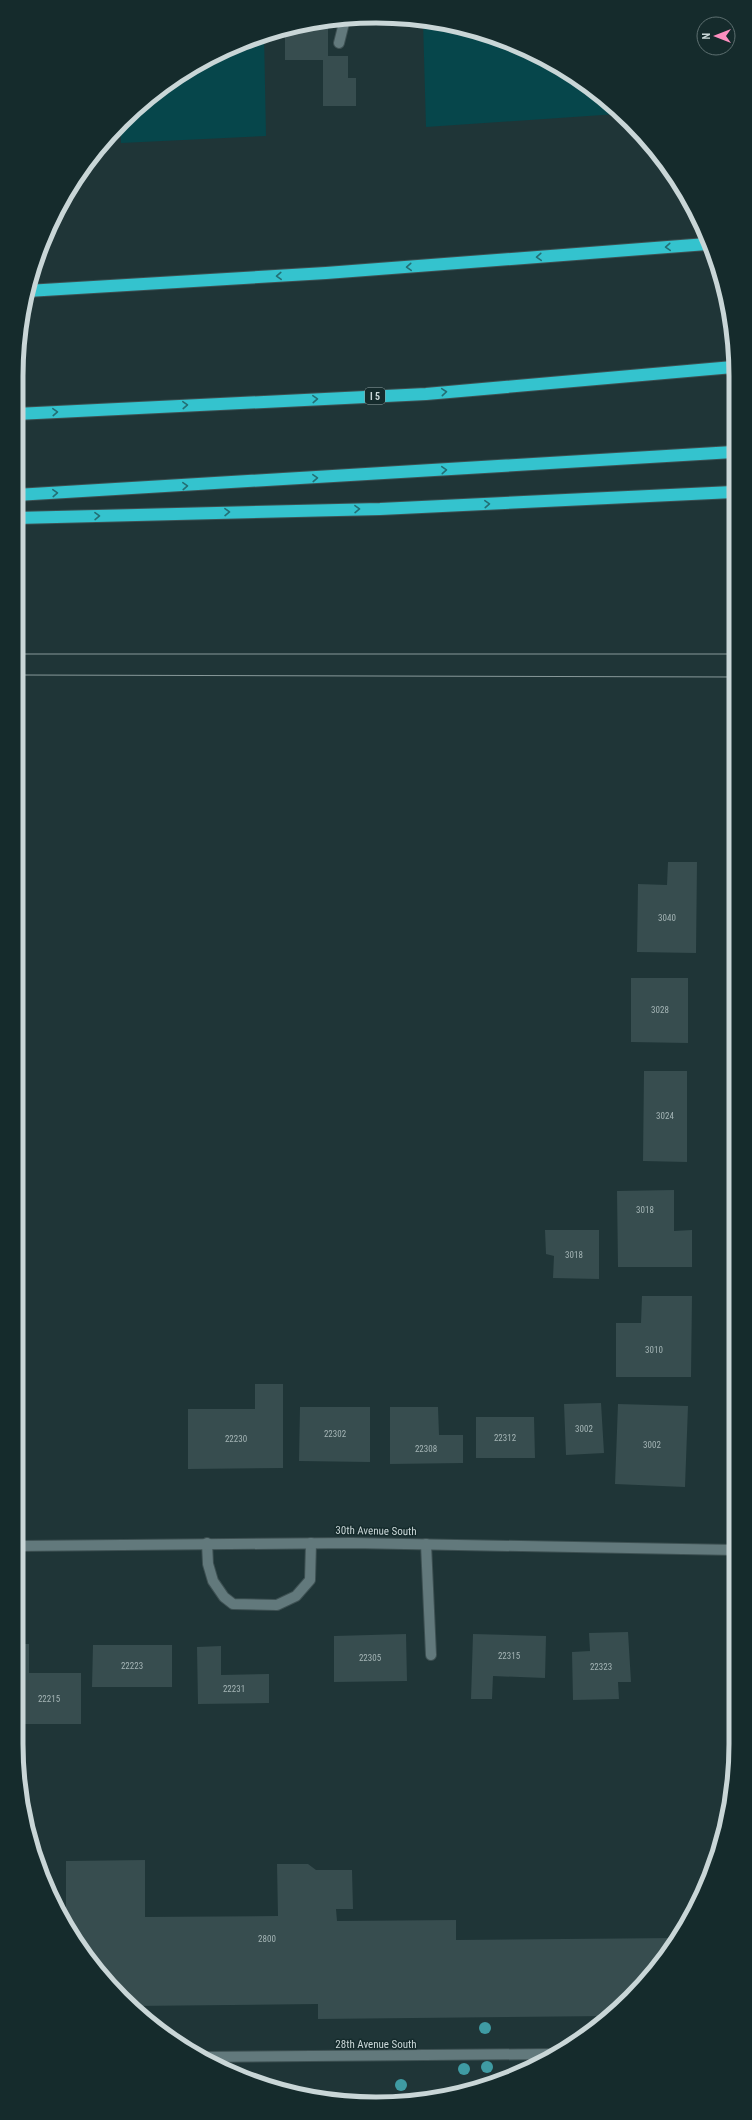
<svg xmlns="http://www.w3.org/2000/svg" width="752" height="2120" font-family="'Roboto Condensed',sans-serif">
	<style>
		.green { fill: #06464b }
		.building { fill: #374d4f }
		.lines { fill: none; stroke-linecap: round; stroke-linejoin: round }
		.lane-casing { stroke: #3d5052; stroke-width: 12 }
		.street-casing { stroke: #3d5052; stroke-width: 12 }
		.highway-casing { stroke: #3d5052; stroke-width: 14 }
		.lane { stroke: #62797c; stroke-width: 10 }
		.street { stroke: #62797c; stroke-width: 10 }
		.highway { stroke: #34c3ce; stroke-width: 12 }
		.tram { stroke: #88999a; stroke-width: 1 }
		.tree { fill: #3f9ba3 }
		.oneway { stroke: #236f75 }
		.labels { text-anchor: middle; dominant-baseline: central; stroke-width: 3; stroke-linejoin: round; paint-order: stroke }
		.number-label { font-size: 9px; fill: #a4b4b5 }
		.shield { fill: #152b2c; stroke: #93a3a4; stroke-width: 1 }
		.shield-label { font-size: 10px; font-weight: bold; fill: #c9d6d7 }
		.street-label { font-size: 11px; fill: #c9d6d7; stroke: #152b2c }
		.rim { fill: none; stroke: #c9d6d7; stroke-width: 5 }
	</style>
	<rect width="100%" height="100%" fill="#1f3537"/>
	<!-- green -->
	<path class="green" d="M 423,21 L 469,28 L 556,64 L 617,114 L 426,127 Z
		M 264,34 L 266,136 L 121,143 L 120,125 L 138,105 L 196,64 Z"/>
	<!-- building -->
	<path class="building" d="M 328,19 L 328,56 L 348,56 L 348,78 L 356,78 L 356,106 L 323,106 L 323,60 L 285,60 L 285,29 Z
		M 668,862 L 697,862 L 696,953 L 637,952 L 638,884 L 667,885 Z
		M 631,978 L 688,978 L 688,1043 L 631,1042 Z
		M 644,1071 L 687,1071 L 687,1162 L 643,1161 Z
		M 674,1190 L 674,1231 L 692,1230 L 692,1267 L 618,1267 L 617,1191 Z
		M 545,1230 L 599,1230 L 599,1279 L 553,1278 L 554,1256 L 546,1254 Z
		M 642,1296 L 692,1296 L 691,1377 L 616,1377 L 616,1323 L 641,1323 Z
		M 255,1384 L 283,1384 L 283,1468 L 188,1469 L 188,1409 L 255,1409 Z
		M 601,1403 L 604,1453 L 566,1455 L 564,1404 Z
		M 618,1404 L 688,1406 L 685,1487 L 615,1484 Z
		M 300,1407 L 370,1407 L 370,1462 L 299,1461 Z
		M 390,1407 L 438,1407 L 439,1435 L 463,1435 L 463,1463 L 390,1464 Z
		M 476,1417 L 534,1417 L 535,1458 L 476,1458 Z
		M 628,1632 L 631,1682 L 618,1682 L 619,1699 L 573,1700 L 572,1652 L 590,1651 L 589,1633 Z
		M 406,1634 L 407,1681 L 334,1682 L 334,1636 Z
		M 473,1634 L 546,1636 L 545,1678 L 493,1676 L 492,1699 L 471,1699 Z
		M 16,1644 L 29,1644 L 29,1673 L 81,1673 L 81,1724 L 16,1724 Z
		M 93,1645 L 172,1645 L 172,1687 L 92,1687 Z
		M 221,1646 L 221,1675 L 269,1674 L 269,1703 L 198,1704 L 197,1647 Z
		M 145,1860 L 145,1917 L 278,1916 L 277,1864 L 308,1864 L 316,1870 L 352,1870 L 353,1909 L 336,1909 L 337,1921 L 456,1920 L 456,1940 L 678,1938 L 675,1944 L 631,1998 L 609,2016 L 318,2019 L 318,2004 L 132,2006 L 105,1982 L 59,1907 L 66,1907 L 66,1861 Z"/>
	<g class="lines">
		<!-- lane casing -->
		<g class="lane-casing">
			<path id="lane" d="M 339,43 L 345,19
				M 207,1543 L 208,1564 L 213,1581 L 224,1597 L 233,1604 L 277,1605 L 296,1596 L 310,1580 L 311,1543
				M 426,1544 L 431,1655"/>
		</g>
		<!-- street casing -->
		<g class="street-casing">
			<path id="street" d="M 16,1546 L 352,1543 L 736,1550
				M 201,2057 L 552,2054"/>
		</g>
		<!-- highway casing -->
		<g class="highway-casing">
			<path id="highway" d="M 27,291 L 326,273 L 707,244
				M 16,414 L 426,394 L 733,367
				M 16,495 L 733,452
				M 16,518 L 380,509 L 733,492"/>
		</g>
		<!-- lane -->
		<use href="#lane" class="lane"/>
		<!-- street -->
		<use href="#street" class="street"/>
		<!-- highway -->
		<use href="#highway" class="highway"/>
		<!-- tram -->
		<path class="tram" d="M 16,654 L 734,654
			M 16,675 L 734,677"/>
	</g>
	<!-- trees -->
	<g class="tree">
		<circle cx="485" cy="2028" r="6"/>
		<circle cx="487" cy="2067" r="6"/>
		<circle cx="464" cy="2069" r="6"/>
		<circle cx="401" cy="2085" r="6"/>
	</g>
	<!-- one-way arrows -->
	<defs><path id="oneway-chevron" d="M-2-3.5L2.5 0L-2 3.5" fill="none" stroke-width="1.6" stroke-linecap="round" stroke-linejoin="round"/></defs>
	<g class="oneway">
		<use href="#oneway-chevron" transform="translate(668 247) rotate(176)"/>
		<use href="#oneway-chevron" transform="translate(539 257) rotate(176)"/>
		<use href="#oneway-chevron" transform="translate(409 267) rotate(176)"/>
		<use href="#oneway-chevron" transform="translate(279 276) rotate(177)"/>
		<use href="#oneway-chevron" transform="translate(444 392) rotate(-5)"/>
		<use href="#oneway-chevron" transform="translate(315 399) rotate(-3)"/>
		<use href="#oneway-chevron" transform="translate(185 405) rotate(-3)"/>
		<use href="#oneway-chevron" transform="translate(55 412) rotate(-3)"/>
		<use href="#oneway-chevron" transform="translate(444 470) rotate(-4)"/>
		<use href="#oneway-chevron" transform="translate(315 478) rotate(-3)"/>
		<use href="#oneway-chevron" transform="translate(185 486) rotate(-3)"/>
		<use href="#oneway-chevron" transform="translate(55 493) rotate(-3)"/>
		<use href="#oneway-chevron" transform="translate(487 504) rotate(-3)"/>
		<use href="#oneway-chevron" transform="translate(357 509) rotate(-1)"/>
		<use href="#oneway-chevron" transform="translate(227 512) rotate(-1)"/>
		<use href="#oneway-chevron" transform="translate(97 516) rotate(-1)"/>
	</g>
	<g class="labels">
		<!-- number labels -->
		<g class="number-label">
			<text x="667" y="918">3040</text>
			<text x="660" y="1010">3028</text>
			<text x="665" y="1116">3024</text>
			<text x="645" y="1210">3018</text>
			<text x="574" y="1255">3018</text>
			<text x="654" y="1350">3010</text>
			<text x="584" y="1429">3002</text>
			<text x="335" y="1434">22302</text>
			<text x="505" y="1438">22312</text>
			<text x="236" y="1439">22230</text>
			<text x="652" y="1445">3002</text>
			<text x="426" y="1449">22308</text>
			<text x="509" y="1656">22315</text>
			<text x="370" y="1658">22305</text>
			<text x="132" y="1666">22223</text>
			<text x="601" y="1667">22323</text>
			<text x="234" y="1689">22231</text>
			<text x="49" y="1699">22215</text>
			<text x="267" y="1939">2800</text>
		</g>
		<!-- shield labels -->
		<rect class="shield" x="365" y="388" width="20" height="16" rx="3"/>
		<g class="shield-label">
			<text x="375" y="396">I 5</text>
		</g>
		<!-- street labels -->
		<g class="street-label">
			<text transform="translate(376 1531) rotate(1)">30th Avenue South</text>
			<text x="376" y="2044">28th Avenue South</text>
		</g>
	</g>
	<!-- crop -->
	<path d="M0 0H752V2120H0ZM376 23H376A353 353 0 0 1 729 376V1744A353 353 0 0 1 376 2097H376A353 353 0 0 1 23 1744V376A353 353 0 0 1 376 23Z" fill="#152b2c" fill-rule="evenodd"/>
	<path class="rim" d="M376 23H376A353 353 0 0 1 729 376V1744A353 353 0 0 1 376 2097H376A353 353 0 0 1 23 1744V376A353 353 0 0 1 376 23Z"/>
	<!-- north arrow -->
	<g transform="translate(716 36) rotate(270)"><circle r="19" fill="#152b2c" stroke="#5d6f70"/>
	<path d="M0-3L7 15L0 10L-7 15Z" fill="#fd8ebf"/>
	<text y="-6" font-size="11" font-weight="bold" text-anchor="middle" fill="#c9d6d7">N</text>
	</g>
</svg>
